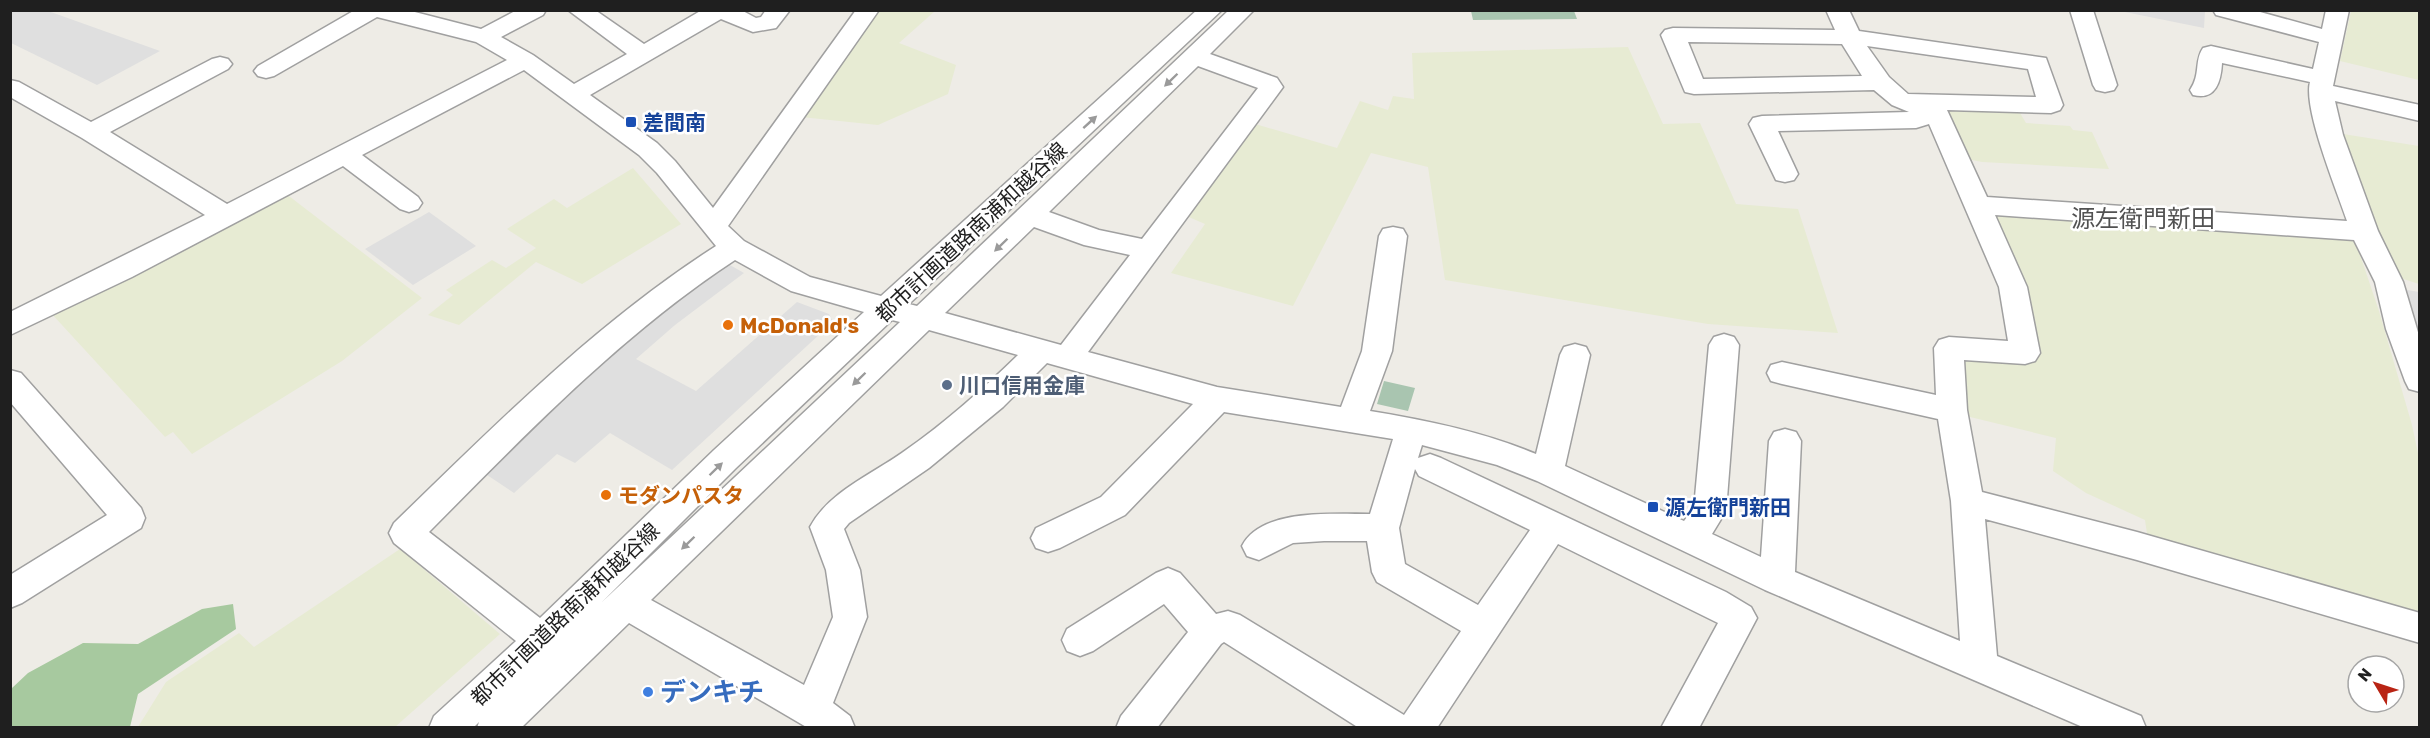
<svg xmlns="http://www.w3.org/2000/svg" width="2430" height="738" font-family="Rubik,'Noto Sans JP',sans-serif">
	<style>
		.farmland { fill: #e7ebd3 }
		.forest { fill: #a7c99f }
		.cemetery { fill: #a9c5b0 }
		.parking { fill: #dfdfdf }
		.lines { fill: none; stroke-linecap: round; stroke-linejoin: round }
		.minor-casing { stroke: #a0a0a0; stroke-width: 3 }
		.minor { fill: #fff; fill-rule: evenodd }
		.oneway { fill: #9a9a9a }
		.transit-dot { fill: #1a4fb4; stroke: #fff; stroke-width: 2 }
		.food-dot { fill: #e8710a; stroke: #fff; stroke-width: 2 }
		.service-dot { fill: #5c6f8a; stroke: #fff; stroke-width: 2 }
		.shop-dot { fill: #3f7fe0; stroke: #fff; stroke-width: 2 }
		.labels { text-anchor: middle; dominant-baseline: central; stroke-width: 5; stroke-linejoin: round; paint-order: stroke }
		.transit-label { font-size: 21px; font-weight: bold; fill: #164399; stroke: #fff; text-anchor: start }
		.street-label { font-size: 21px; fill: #1f1f1f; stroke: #fff }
		.food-label { font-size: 21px; font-weight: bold; fill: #c56008; stroke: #fff; text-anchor: start }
		.service-label { font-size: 21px; font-weight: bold; fill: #4e5e75; stroke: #fff; text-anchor: start }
		.quarter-label { font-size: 24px; fill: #525252; stroke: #fff }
		.near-shop-label { font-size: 26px; font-weight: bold; fill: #366cbe; stroke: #fff; text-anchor: start }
	</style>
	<rect width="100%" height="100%" fill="#eeece6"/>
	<!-- farmland -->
	<path class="farmland" d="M 876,11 L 935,11 L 899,43 L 956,65 L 948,94 L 878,125 L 801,117 Z
		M 2351,11 L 2419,11 L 2419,80 L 2340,61 Z
		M 1628,47 L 1663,124 L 1700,123 L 1736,204 L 1798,209 L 1838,333 L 1708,324 L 1445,280 L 1428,167 L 1371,153 L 1293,306 L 1171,273 L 1205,224 L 1184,215 L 1252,123 L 1337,148 L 1360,101 L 1388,110 L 1393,96 L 1414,99 L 1412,53 Z
		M 1949,111 L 2020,113 L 2026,123 L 2070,126 L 2073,130 L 2092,132 L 2109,169 L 1982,162 L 1967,159 L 1945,114 Z
		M 2343,134 L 2419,146 L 2419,284 L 2394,276 Z
		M 633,168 L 681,224 L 582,284 L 536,262 L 459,325 L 428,315 L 453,295 L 446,290 L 492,260 L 506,268 L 536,248 L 507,229 L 554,199 L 567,208 Z
		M 285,193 L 422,298 L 342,361 L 192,454 L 173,432 L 165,437 L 50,312 Z
		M 1986,212 L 2355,240 L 2379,311 L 2412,425 L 2419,458 L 2419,616 L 2149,547 L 2145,520 L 2086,493 L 2053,471 L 2056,438 L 1966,416 L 1953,354 L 2025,360 Z
		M 400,549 L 500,634 L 395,727 L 138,727 L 166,682 L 239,633 L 254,647 Z"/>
	<!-- forest -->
	<path class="forest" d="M 233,604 L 236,629 L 138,694 L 130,727 L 11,727 L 11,689 L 28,673 L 83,643 L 138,644 L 202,609 Z"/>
	<!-- cemetery -->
	<path class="cemetery" d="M 1471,11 L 1574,11 L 1577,19 L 1473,20 Z
		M 1384,381 L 1415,388 L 1408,411 L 1377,404 Z"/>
	<!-- parking -->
	<path class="parking" d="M 11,11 L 48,11 L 160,51 L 97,85 L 11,43 Z
		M 2120,11 L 2205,11 L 2204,28 Z
		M 429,212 L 476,246 L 413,285 L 365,249 Z
		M 723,261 L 744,273 L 675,325 L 636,359 L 696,391 L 797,302 L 829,314 L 833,322 L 672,470 L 610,433 L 575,463 L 557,454 L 514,493 L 478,469 L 618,342 Z
		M 2402,289 L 2419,292 L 2419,344 Z"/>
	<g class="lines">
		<!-- minor casing -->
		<g class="minor-casing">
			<path id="minor" d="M 355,10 L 407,10 L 481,29 L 517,10 L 546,10 L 543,15 L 501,37 L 533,55 L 574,84 L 627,54 L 568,10 L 595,10 L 644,44 L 702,10 L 741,10 L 756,18 L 761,17 L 766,10 L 790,10 L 776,28 L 753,32 L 721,19 L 590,95 L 657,143 L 675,161 L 713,208 L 856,10 L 879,10 L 728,226 L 744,241 L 810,277 L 881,296 L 1197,10 L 1222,10 L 909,304 L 917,306 L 1229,10 L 1254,10 L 1210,54 L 1277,78 L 1283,87 L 1088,352 L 1217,387 L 1341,407 L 1362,351 L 1379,236 L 1383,229 L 1393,227 L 1403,229 L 1407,236 L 1392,351 L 1370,411 C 1426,420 1484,432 1536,454 L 1560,355 L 1564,347 L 1575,344 L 1586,347 L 1590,355 L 1565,466 L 1684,521 L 1694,508 L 1709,345 L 1714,337 L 1724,334 L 1734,337 L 1739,345 L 1726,511 L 1712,534 L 1761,557 L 1769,441 L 1774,432 L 1785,429 L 1796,432 L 1801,441 L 1795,572 L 1960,641 L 1951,501 L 1938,419 L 1782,384 L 1771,381 L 1767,373 L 1771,365 L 1782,362 L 1936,395 L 1934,348 L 1939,340 L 1949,337 L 2008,341 L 1999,287 L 1929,124 L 1916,128 L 1778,131 L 1798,174 L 1794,180 L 1785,182 L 1776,180 L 1749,124 L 1753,118 L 1762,116 L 1909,112 L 1892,105 L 1874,90 L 1694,94 L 1685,92 L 1661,35 L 1665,30 L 1673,28 L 1835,30 L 1826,10 L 1849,10 L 1859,31 L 2046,58 L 2063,105 L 2060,110 L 2051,113 L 1947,110 L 1987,197 L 2347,221 C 2337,191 2303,109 2310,82 L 2222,63 C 2221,81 2216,101 2193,95 L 2190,90 C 2201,74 2194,61 2203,48 L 2211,46 L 2313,69 L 2319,42 L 2216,15 L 2213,10 L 2253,10 L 2322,29 L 2326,10 L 2349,10 L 2333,86 L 2420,105 L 2420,121 L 2335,101 L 2343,135 L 2378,231 L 2403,282 L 2420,339 L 2420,392 L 2409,389 L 2405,381 L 2386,329 L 2375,282 L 2354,240 L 1995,215 L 2027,287 L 2040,353 L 2035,361 L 2025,364 L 1964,360 L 1967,410 L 1982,492 L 2137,532 L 2420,613 L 2420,643 L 2137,560 L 1985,519 L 1997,656 L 2141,716 L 2146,728 L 2085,728 L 1765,590 L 1537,481 L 1497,465 L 1422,445 L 1418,458 L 1430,454 L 1441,458 L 1726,592 L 1751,607 L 1757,618 L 1699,728 L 1661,728 L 1718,623 L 1558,544 L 1437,728 L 1359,728 L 1224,642 L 1221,644 L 1157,728 L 1116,728 L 1121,716 L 1188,632 L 1164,604 L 1093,651 L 1080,656 L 1067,651 L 1062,640 L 1067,629 L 1156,573 L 1168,568 L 1180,573 L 1216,614 L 1228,611 L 1240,615 L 1404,715 L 1461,631 L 1377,582 L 1372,572 L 1367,541 L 1324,541 L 1293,543 L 1259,560 L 1247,556 L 1242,546 C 1261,508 1333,514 1370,514 L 1393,439 L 1224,412 L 1125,515 L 1060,548 L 1048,552 L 1036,548 L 1031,538 L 1036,528 L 1101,497 L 1193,404 L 1047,363 L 1003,407 L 929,468 L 849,523 L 844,529 L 860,570 L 867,617 L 833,703 L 850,716 L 855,728 L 808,728 L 629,623 L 521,728 L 477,728 L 479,722 L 473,728 L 429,728 L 434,716 L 516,641 L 394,543 L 389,533 L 394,523 C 495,425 597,322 716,246 L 657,173 L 639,155 L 524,70 L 362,155 L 418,197 L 422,203 L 418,209 L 409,212 L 400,209 L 343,166 L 132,277 L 10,335 L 10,312 L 205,215 L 82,138 L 10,97 L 10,80 L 19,82 L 91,122 L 212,59 L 220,57 L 228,59 L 232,64 L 228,69 L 110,132 L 227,204 L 507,60 L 476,42 L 377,17 L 274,76 L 266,78 L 258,76 L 254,71 L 258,66 ZM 1688,42 L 1842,44 L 1862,76 L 1703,79 ZM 1867,46 L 2028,69 L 2036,97 L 1908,94 L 1889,77 ZM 1198,66 L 1258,88 L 1142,239 L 1099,230 L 1049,212 ZM 1034,227 L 1084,245 L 1130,255 L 1061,345 L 945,313 ZM 735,260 L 791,291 L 864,312 L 714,450 L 540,618 L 429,532 C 523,437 622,334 735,260 ZM 892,320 L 900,322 L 601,603 L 736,468 ZM 929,330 L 1018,355 C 983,389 946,422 906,450 C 875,473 829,491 810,527 L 826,570 L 833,617 L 804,685 L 651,600 ZM 1415,469 L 1419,476 L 1530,530 L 1478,605 L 1405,564 L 1399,528 Z
				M 2070,10 L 2093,10 L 2117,85 L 2114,90 L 2105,92 L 2096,90 L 2093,85 Z
				M 10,370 L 21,373 L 141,508 L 145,518 L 141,528 L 22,603 L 10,608 L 10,575 L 107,515 L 10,402 Z"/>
		</g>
		<!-- minor -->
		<use href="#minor" class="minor"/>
	</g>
	<!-- one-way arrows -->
	<defs><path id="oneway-solid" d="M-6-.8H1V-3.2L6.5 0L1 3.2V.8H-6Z" transform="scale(1.5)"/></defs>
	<g class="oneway">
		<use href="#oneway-solid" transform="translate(1171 80) rotate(136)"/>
		<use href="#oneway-solid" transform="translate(1090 122) rotate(-42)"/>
		<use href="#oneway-solid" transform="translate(1001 245) rotate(136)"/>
		<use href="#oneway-solid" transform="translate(859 379) rotate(136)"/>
		<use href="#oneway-solid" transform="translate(716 469) rotate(-44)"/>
		<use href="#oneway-solid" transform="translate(688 543) rotate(136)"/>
	</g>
	<!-- markers -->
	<g class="transit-dot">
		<rect x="625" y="116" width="12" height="12" rx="3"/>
		<rect x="1647" y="501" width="12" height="12" rx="3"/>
	</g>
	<g class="food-dot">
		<circle cx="728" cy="325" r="6"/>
		<circle cx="606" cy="495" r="6"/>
	</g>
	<circle class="service-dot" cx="947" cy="385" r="6"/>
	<circle class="shop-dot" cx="648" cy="692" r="6"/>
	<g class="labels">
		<!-- transit labels -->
		<g class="transit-label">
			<text x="643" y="122">差間南</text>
			<text x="1665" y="507">源左衛門新田</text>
		</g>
		<!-- street labels -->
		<g class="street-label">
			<text transform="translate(971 232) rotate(-43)">都市計画道路南浦和越谷線</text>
			<text transform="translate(565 614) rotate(-44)">都市計画道路南浦和越谷線</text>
		</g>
		<!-- food labels -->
		<g class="food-label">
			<text x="740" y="325">McDonald's</text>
			<text x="618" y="495">モダンパスタ</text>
		</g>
		<!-- service labels -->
		<g class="service-label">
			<text x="959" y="385">川口信用金庫</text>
		</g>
		<!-- quarter labels -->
		<g class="quarter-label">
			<text x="2143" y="219">源左衛門新田</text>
		</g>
		<!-- near-shop labels -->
		<g class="near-shop-label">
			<text x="660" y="692">デンキチ</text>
		</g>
	</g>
	<!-- border -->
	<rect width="2430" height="738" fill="none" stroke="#1f1f1f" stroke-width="24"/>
	<!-- north arrow -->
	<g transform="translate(2376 684) rotate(309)"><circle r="28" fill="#ffffff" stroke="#a5a5a5" stroke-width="1.5"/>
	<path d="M0-4.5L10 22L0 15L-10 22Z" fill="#b92414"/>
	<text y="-9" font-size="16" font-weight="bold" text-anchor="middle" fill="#1f1f1f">N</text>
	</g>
</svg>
